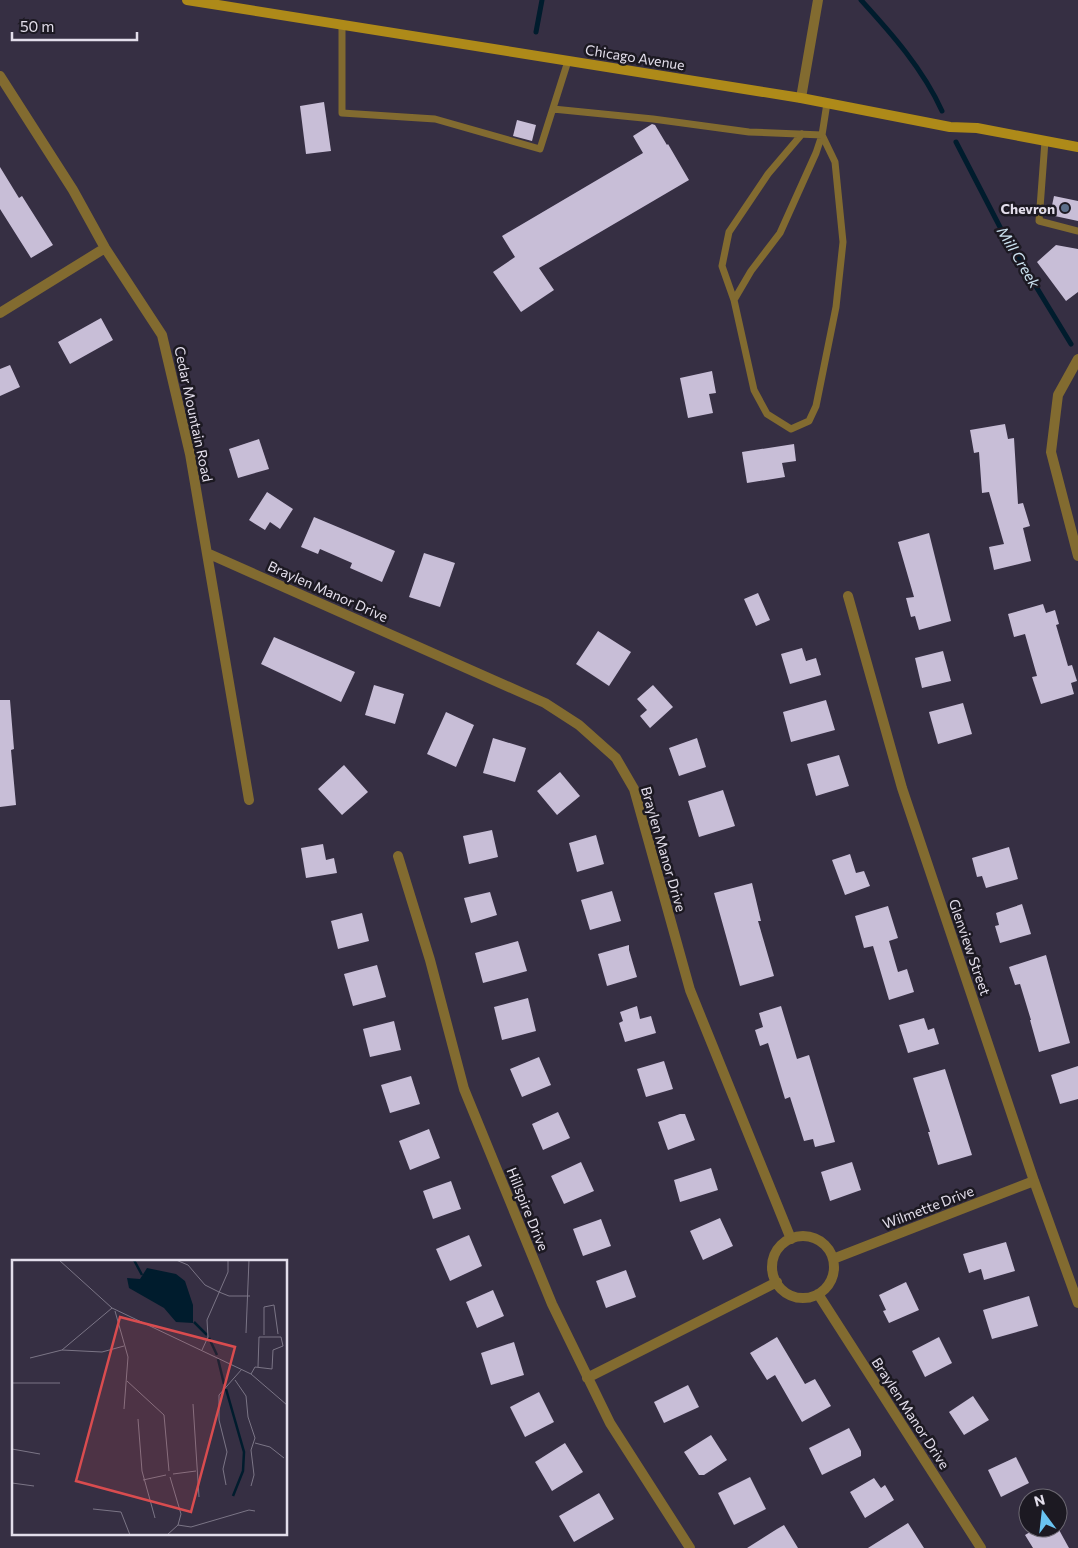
<svg xmlns="http://www.w3.org/2000/svg" width="1078" height="1548" font-family="Commissioner,sans-serif">
	<style>
		.lines { fill: none; stroke-linecap: round; stroke-linejoin: round }
		.stream { stroke: #001c2d; stroke-width: 5 }
		.building { fill: #c8bed7 }
		.lane { stroke: #826b30; stroke-width: 7 }
		.street { stroke: #826b30; stroke-width: 10 }
		.secondary { stroke: #ae8a19; stroke-width: 10 }
		.service-dot { fill: #5c6f8a; stroke: #1c1922; stroke-width: 2 }
		.labels { text-anchor: middle; dominant-baseline: central; stroke-width: 5; stroke-linejoin: round; paint-order: stroke }
		.street-label { font-size: 14px; fill: #e3deeb; stroke: #1c1922 }
		.poi-label { font-size: 14px; font-weight: bold; fill: #e3deeb; stroke: #1c1922; text-anchor: end }
		.water-label { font-size: 15px; font-style: italic; fill: #cbe2f0; stroke: #1c1922 }
		.inset-river { fill: none; stroke: #001c2d; stroke-width: 2.5 }
		.inset-road { fill: none; stroke: #7b7586; stroke-width: 1 }
		.view { fill: #d94c4f; fill-opacity: 0.15; stroke: #d94c4f; stroke-width: 2.5 }
		.inset-edge { fill: none; stroke: #e3deeb; stroke-width: 2.5 }
	</style>
	<rect width="100%" height="100%" fill="#362f43"/>
	<g class="lines">
		<!-- stream -->
		<path class="stream" d="M 861,0 C 892,34 923,69 942,111
			M 536,32 L 542,0
			M 956,142 L 1001,229 L 1071,344"/>
	</g>
	<!-- building -->
	<path class="building" d="M 324,102 L 331,151 L 306,154 L 300,106 Z
		M 517,120 L 536,125 L 532,141 L 513,136 Z
		M 652,124 L 655,125 L 667,145 L 668,144 L 689,180 L 539,268 L 554,290 L 521,312 L 493,272 L 515,257 L 502,236 L 643,153 L 633,136 Z
		M 0,167 L 19,198 L 22,196 L 53,245 L 31,258 L 0,209 Z
		M 1054,196 L 1078,201 L 1078,221 L 1050,215 Z
		M 1056,245 L 1078,249 L 1078,292 L 1066,301 L 1037,262 Z
		M 101,318 L 113,340 L 70,364 L 58,342 Z
		M 10,365 L 20,387 L 0,396 L 0,369 Z
		M 712,371 L 716,393 L 709,394 L 713,413 L 688,418 L 680,378 Z
		M 1005,424 L 1008,439 L 1014,438 L 1018,504 L 1023,503 L 1030,526 L 1023,528 L 1031,561 L 994,570 L 989,547 L 1004,544 L 989,492 L 982,493 L 979,452 L 974,453 L 970,430 Z
		M 259,439 L 269,469 L 238,478 L 229,449 Z
		M 794,444 L 796,461 L 782,463 L 785,477 L 747,483 L 742,452 Z
		M 267,492 L 293,509 L 280,529 L 270,522 L 265,530 L 249,520 Z
		M 314,517 L 395,551 L 382,582 L 350,568 L 352,563 L 320,549 L 318,554 L 301,547 Z
		M 929,533 L 951,621 L 919,630 L 915,616 L 911,617 L 906,598 L 914,597 L 898,542 Z
		M 424,553 L 455,563 L 440,607 L 409,597 Z
		M 758,593 L 770,620 L 756,626 L 744,599 Z
		M 1043,604 L 1046,613 L 1055,610 L 1059,624 L 1056,625 L 1068,666 L 1072,665 L 1077,681 L 1071,683 L 1074,694 L 1041,704 L 1032,677 L 1037,676 L 1025,634 L 1014,637 L 1008,614 Z
		M 598,631 L 631,652 L 609,686 L 576,664 Z
		M 274,637 L 355,672 L 341,702 L 261,664 Z
		M 802,648 L 806,661 L 816,658 L 821,675 L 790,684 L 781,654 Z
		M 943,651 L 951,681 L 922,688 L 915,658 Z
		M 374,685 L 404,694 L 395,724 L 365,715 Z
		M 653,685 L 673,707 L 650,728 L 640,716 L 647,710 L 637,699 Z
		M 0,700 L 10,700 L 14,749 L 11,750 L 16,805 L 0,807 Z
		M 826,700 L 835,730 L 791,742 L 783,712 Z
		M 963,703 L 972,734 L 938,744 L 929,712 Z
		M 446,712 L 474,725 L 456,767 L 427,754 Z
		M 493,738 L 526,748 L 515,782 L 483,773 Z
		M 697,738 L 706,767 L 679,776 L 669,748 Z
		M 839,755 L 849,786 L 816,796 L 807,764 Z
		M 344,765 L 368,792 L 342,815 L 318,789 Z
		M 560,772 L 580,796 L 557,815 L 537,791 Z
		M 723,790 L 735,826 L 699,837 L 688,801 Z
		M 492,830 L 498,857 L 469,864 L 463,836 Z
		M 596,835 L 604,864 L 577,872 L 569,843 Z
		M 323,844 L 326,860 L 334,858 L 337,873 L 306,878 L 301,848 Z
		M 1009,847 L 1018,879 L 986,888 L 982,876 L 977,877 L 972,858 Z
		M 850,854 L 856,873 L 864,871 L 870,886 L 845,895 L 832,860 Z
		M 752,883 L 761,921 L 758,921 L 774,976 L 740,986 L 714,893 Z
		M 612,891 L 621,921 L 590,930 L 581,900 Z
		M 490,892 L 497,915 L 471,923 L 464,898 Z
		M 1022,904 L 1031,934 L 1000,943 L 995,926 L 999,925 L 996,913 Z
		M 888,906 L 898,938 L 889,941 L 898,972 L 907,969 L 914,992 L 889,1000 L 873,946 L 864,948 L 855,916 Z
		M 362,913 L 369,941 L 338,949 L 331,921 Z
		M 518,941 L 527,971 L 483,983 L 475,953 Z
		M 629,945 L 629,950 L 637,977 L 607,986 L 598,954 Z
		M 1046,955 L 1070,1043 L 1039,1052 L 1030,1020 L 1031,1020 L 1020,984 L 1015,985 L 1009,967 Z
		M 377,965 L 386,997 L 353,1006 L 344,974 Z
		M 528,998 L 536,1031 L 502,1040 L 494,1007 Z
		M 637,1006 L 640,1019 L 651,1016 L 656,1033 L 625,1042 L 619,1023 L 623,1021 L 620,1012 Z
		M 781,1006 L 797,1059 L 809,1055 L 835,1142 L 815,1147 L 813,1139 L 804,1141 L 790,1097 L 785,1099 L 768,1043 L 760,1046 L 755,1030 L 763,1027 L 759,1013 Z
		M 924,1018 L 928,1030 L 934,1028 L 939,1044 L 908,1053 L 899,1025 Z
		M 394,1021 L 401,1050 L 370,1057 L 363,1029 Z
		M 539,1057 L 551,1085 L 522,1097 L 510,1069 Z
		M 664,1061 L 673,1089 L 646,1097 L 637,1069 Z
		M 1078,1066 L 1078,1099 L 1060,1104 L 1051,1075 Z
		M 945,1069 L 972,1155 L 938,1165 L 928,1132 L 930,1132 L 913,1078 Z
		M 411,1076 L 420,1104 L 390,1113 L 381,1085 Z
		M 558,1112 L 570,1138 L 543,1150 L 532,1124 Z
		M 680,1114 L 685,1114 L 695,1140 L 668,1150 L 658,1122 Z
		M 429,1129 L 440,1158 L 410,1170 L 399,1141 Z
		M 581,1162 L 594,1191 L 564,1204 L 551,1176 Z
		M 852,1162 L 861,1190 L 830,1201 L 821,1172 Z
		M 711,1168 L 718,1190 L 680,1202 L 674,1180 Z
		M 451,1181 L 461,1209 L 433,1219 L 423,1191 Z
		M 720,1218 L 733,1246 L 703,1260 L 690,1231 Z
		M 601,1219 L 611,1246 L 583,1256 L 573,1229 Z
		M 469,1235 L 482,1266 L 450,1281 L 436,1249 Z
		M 1006,1242 L 1015,1271 L 984,1280 L 981,1269 L 969,1273 L 963,1254 Z
		M 626,1270 L 636,1297 L 606,1308 L 596,1281 Z
		M 906,1282 L 919,1310 L 889,1323 L 883,1311 L 886,1310 L 879,1295 Z
		M 493,1290 L 504,1316 L 477,1328 L 466,1302 Z
		M 1029,1296 L 1038,1326 L 992,1339 L 983,1310 Z
		M 777,1337 L 805,1384 L 815,1379 L 831,1406 L 802,1422 L 775,1375 L 767,1380 L 750,1353 Z
		M 939,1337 L 952,1363 L 925,1377 L 912,1351 Z
		M 514,1342 L 524,1375 L 491,1385 L 481,1353 Z
		M 688,1385 L 699,1407 L 664,1423 L 654,1402 Z
		M 539,1392 L 554,1422 L 525,1437 L 510,1407 Z
		M 973,1396 L 989,1420 L 964,1435 L 949,1412 Z
		M 849,1428 L 861,1451 L 861,1456 L 822,1475 L 809,1448 Z
		M 711,1435 L 727,1460 L 704,1475 L 699,1475 L 684,1452 Z
		M 565,1443 L 583,1472 L 552,1491 L 535,1462 Z
		M 1016,1457 L 1029,1483 L 1001,1497 L 988,1470 Z
		M 750,1477 L 766,1509 L 734,1525 L 718,1493 Z
		M 874,1478 L 881,1488 L 885,1485 L 894,1500 L 865,1518 L 850,1492 Z
		M 599,1493 L 614,1519 L 574,1542 L 559,1516 Z
		M 908,1523 L 924,1548 L 868,1548 Z
		M 784,1525 L 798,1548 L 747,1548 L 777,1529 Z
		M 1037,1528 L 1058,1528 L 1069,1548 L 1033,1548 L 1025,1535 Z"/>
	<g class="lines">
		<!-- lane -->
		<path class="lane" d="M 342,25 L 342,113 L 435,119 L 540,149 L 568,61
			M 553,109 L 653,119 L 749,132 L 822,135 L 827,103
			M 822,135 L 835,162 L 843,242 L 836,307 L 816,406 L 809,421 L 791,429 L 767,414 L 754,390 L 734,300 L 751,271 L 780,233 L 816,153 Z
			M 1045,141 L 1039,221 L 1078,231
			M 734,300 L 722,266 L 729,232 L 768,174 L 802,134"/>
		<!-- street -->
		<path class="street" d="M 0,76 L 73,190 L 105,248 L 162,335 L 190,454 L 249,800
			M 801,98 L 818,0
			M 0,313 L 105,248
			M 1078,359 L 1058,395 L 1051,452 L 1078,556
			M 207,553 L 545,703 L 579,725 L 616,758 L 634,789 L 690,990 L 791,1239
			M 848,596 L 902,788 L 1034,1181 L 1078,1303
			M 398,856 L 430,960 L 464,1089 L 552,1304 L 610,1423 L 690,1548
			M772 1267a31 31 0 1 1 62 0a31 31 0 1 1-62 0Z
			M 833,1259 L 1034,1181
			M 818,1294 L 981,1548
			M 587,1378 L 777,1282"/>
		<!-- secondary -->
		<path class="secondary" d="M 187,0 L 801,98 L 950,127 L 977,128 L 1078,147"/>
	</g>
	<!-- markers -->
	<circle class="service-dot" cx="1065" cy="208" r="5"/>
	<g class="labels">
		<!-- street labels -->
		<g class="street-label">
			<text transform="translate(635 57) rotate(9)">Chicago Avenue</text>
			<text transform="translate(194 414) rotate(78)">Cedar Mountain Road</text>
			<text transform="translate(328 591) rotate(24)">Braylen Manor Drive</text>
			<text transform="translate(664 849) rotate(74)">Braylen Manor Drive</text>
			<text transform="translate(970 947) rotate(71)">Glenview Street</text>
			<text transform="translate(928 1207) rotate(-21)">Wilmette Drive</text>
			<text transform="translate(528 1209) rotate(68)">Hillspire Drive</text>
			<text transform="translate(911 1413) rotate(57)">Braylen Manor Drive</text>
		</g>
		<!-- poi labels -->
		<g class="poi-label">
			<text x="1055" y="208">Chevron</text>
		</g>
		<!-- water labels -->
		<g class="water-label">
			<text transform="translate(1019 257) rotate(59)">Mill Creek</text>
		</g>
	</g>
	<!-- overview -->
	<g transform="translate(12 1260)">
		<rect width="275" height="275" fill="#362f43"/>
		<path d="M 135,8 L 164,14 L 173,21 L 181,45 L 181,63 L 164,62 L 152,48 L 117,28 L 115,18 L 128,19 Z" fill="#001c2d"/>
		<path class="inset-river" d="M 122,0 L 130,15M 182,62 L 195,75M 197,78 L 205,95M 206,99 L 212,124M 214,129 L 232,192 L 231,211 L 221,236"/>
		<path class="inset-road" d="M 47,0 L 100,48 L 239,114 L 275,145M 164,0 L 176,5 L 193,25 L 207,32 L 217,36 L 238,36M 103,51 L 116,97 L 112,149M 234,73 L 237,0M 252,75 L 252,47 L 262,45 L 266,74M 50,90 L 90,92 L 112,86M 190,90 L 196,77 L 195,60 L 216,12 L 216,0M 18,98 L 50,90 L 100,48M 239,114 L 243,107 L 260,109 L 261,90 L 271,86 L 269,77 L 247,77 L 246,107M 223,120 L 234,136 L 236,157 L 243,178 L 239,190 L 242,215 L 239,226M 115,121 L 152,155 L 157,211M 0,123 L 48,123M 181,144 L 187,237M 126,159 L 130,211 L 143,258M 243,183 L 258,187 L 272,198M 0,189 L 28,194M 161,214 L 184,211M 131,220 L 154,215M 0,223 L 22,226M 214,225 L 211,209 L 215,192 L 207,160 L 207,135 L 230,109M 81,249 L 109,252 L 118,275M 166,265 L 179,267 L 237,250 L 243,251M 155,275 L 166,265 L 169,254 L 158,217"/>
		<path class="view" d="M 108,57 L 223,87 L 179,252 L 64,221 Z"/>
		<rect width="275" height="275" class="inset-edge"/>
	</g>
	<!-- north arrow -->
	<g transform="translate(1043 1513) rotate(345)"><circle r="24" fill="#1c1922" stroke="#6c6872"/>
	<path d="M0-4L9 19L0 12L-9 19Z" fill="#69c3f1"/>
	<text y="-8" font-size="14" font-weight="bold" text-anchor="middle" fill="#e3deeb">N</text>
	</g>
	<!-- scale -->
	<path d="M12 32v8h125v-8" fill="none" stroke="#e3deeb" stroke-width="2.5"/>
	<text x="20" y="32" font-size="15" fill="#e3deeb" stroke="#1c1922" stroke-width="4" paint-order="stroke">50 m</text>
</svg>
